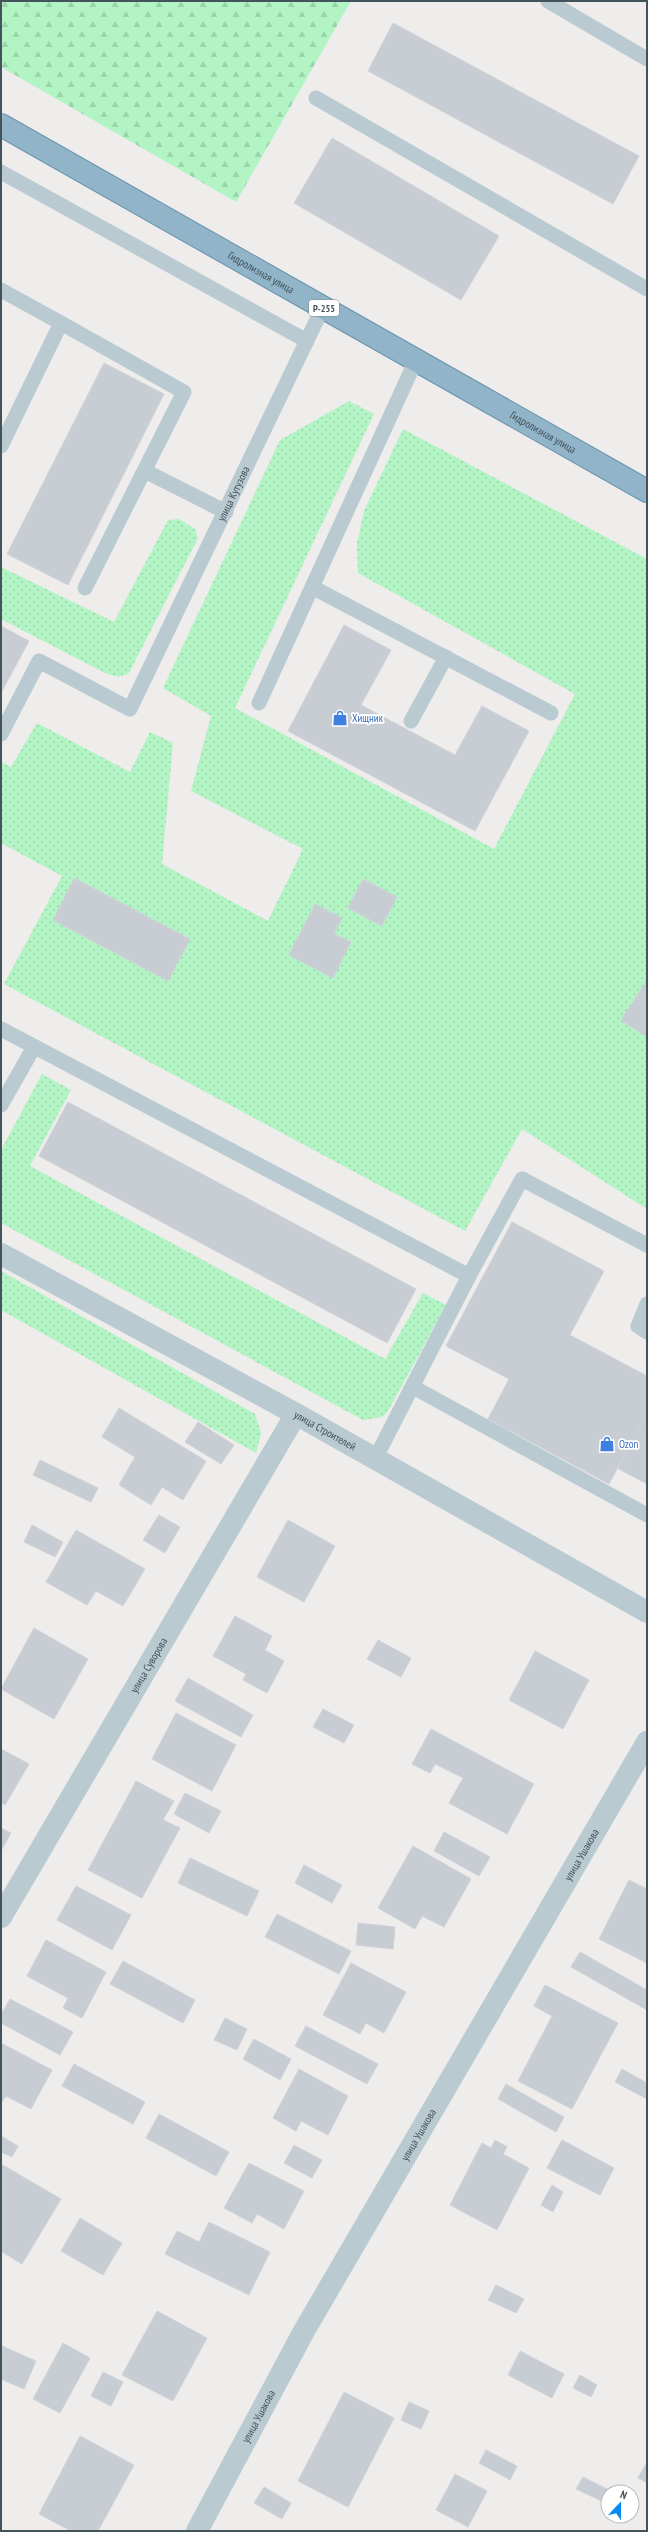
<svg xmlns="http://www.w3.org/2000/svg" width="648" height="2532" font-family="'PT Sans Narrow',sans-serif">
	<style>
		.grass { fill: url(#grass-dots); fill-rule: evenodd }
		.forest { fill: url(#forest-firs) }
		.building { fill: #c7cdd2; stroke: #cfd3d9 }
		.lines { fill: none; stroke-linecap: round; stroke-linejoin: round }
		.trunk-casing { stroke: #6892ae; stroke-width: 24 }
		.service { stroke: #bacad1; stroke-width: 15 }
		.minor { stroke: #bacad1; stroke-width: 22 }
		.trunk { stroke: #92b4c8; stroke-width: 22 }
		.labels { text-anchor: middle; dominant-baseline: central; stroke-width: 3.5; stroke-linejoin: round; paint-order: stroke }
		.shield { fill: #fff; stroke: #7b878d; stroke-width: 1 }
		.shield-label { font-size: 10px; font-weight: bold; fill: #42535c }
		.street-label { font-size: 11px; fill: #42535c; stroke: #fff }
		.shop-label { font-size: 11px; fill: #366cbe; stroke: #fff; text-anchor: start }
	</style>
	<defs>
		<pattern id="grass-dots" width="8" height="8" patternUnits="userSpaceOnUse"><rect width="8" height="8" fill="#b3f4c4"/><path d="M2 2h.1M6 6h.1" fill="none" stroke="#9bd3ab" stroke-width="1.8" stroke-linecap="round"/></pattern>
		<pattern id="forest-firs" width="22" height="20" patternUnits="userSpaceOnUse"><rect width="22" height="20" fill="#b3f4c4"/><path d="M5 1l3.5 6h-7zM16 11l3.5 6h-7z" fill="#9bd3ab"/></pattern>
	</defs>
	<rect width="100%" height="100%" fill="#efecec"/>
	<!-- grass -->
	<path class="grass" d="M 349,401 L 374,414 L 235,708 L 494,849 L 575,694 L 358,573 L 357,544 L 364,511 L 403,429 L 647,559 L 647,980 L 621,1020 L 647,1037 L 647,1209 L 522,1129 L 465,1231 L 4,984 L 62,876 L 1,843 L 1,762 L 11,767 L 37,723 L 130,772 L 150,732 L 173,743 L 162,864 L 268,921 L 303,849 L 191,791 L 211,716 L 163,688 L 280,440 ZM 75,879 L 190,939 L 168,981 L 53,920 ZM 364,879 L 397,897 L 382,926 L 348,908 ZM 334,934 L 351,942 L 333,977 L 289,955 Z
		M 179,519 L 195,529 L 198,538 L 129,673 C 119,679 113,676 103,672 L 1,619 L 1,567 L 114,622 L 168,520 Z
		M 42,1074 L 71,1090 L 30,1166 L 385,1359 L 423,1293 L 446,1305 L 388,1411 L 382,1417 L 363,1420 L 1,1223 L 1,1150 Z
		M 1,1271 L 255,1414 L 261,1433 L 256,1453 L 1,1310 Z"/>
	<!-- forest -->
	<path class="forest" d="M 1,1 L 351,1 L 236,202 L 1,67 Z"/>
	<!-- building -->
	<path class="building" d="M 393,23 L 639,156 L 613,204 L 368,71 Z
		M 332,138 L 499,236 L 461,300 L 294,203 Z
		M 104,363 L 164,394 L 68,585 L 7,554 Z
		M 344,625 L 391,650 L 361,705 L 455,755 L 482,706 L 529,731 L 475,831 L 288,731 Z
		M 1,626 L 29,641 L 1,693 Z
		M 74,878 L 190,939 L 168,981 L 53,920 Z
		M 363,879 L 397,897 L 382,926 L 348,908 Z
		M 315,904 L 342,918 L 334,934 L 351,942 L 333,978 L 289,955 Z
		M 647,980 L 647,1037 L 621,1020 Z
		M 68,1102 L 416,1289 L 387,1343 L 39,1156 Z
		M 512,1222 L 604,1271 L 570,1335 L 647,1376 L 647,1413 L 609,1484 L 488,1419 L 509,1379 L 446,1346 Z
		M 119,1408 L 206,1461 L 183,1500 L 162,1487 L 151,1505 L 119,1485 L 135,1457 L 102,1437 Z
		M 647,1413 L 647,1484 L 617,1468 Z
		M 198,1422 L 234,1445 L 221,1464 L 185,1442 Z
		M 40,1460 L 98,1488 L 91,1502 L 33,1475 Z
		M 159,1515 L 180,1527 L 165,1553 L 143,1540 Z
		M 288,1520 L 335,1546 L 304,1602 L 257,1577 Z
		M 32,1525 L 63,1542 L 55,1557 L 24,1542 Z
		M 76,1530 L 145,1569 L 123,1606 L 96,1591 L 87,1605 L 46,1582 Z
		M 235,1616 L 272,1636 L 265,1650 L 284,1661 L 267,1693 L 243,1680 L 246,1674 L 213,1656 Z
		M 34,1628 L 88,1659 L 54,1719 L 1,1689 Z
		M 378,1640 L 411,1658 L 401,1677 L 367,1659 Z
		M 535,1651 L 589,1680 L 563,1729 L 509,1700 Z
		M 188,1678 L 253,1715 L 241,1737 L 175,1701 Z
		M 323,1709 L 354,1725 L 344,1743 L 313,1727 Z
		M 176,1713 L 236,1745 L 212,1791 L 152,1759 Z
		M 431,1729 L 534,1784 L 507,1834 L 449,1803 L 463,1778 L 435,1764 L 430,1773 L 412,1764 Z
		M 1,1749 L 29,1764 L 5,1805 L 1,1802 Z
		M 136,1781 L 174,1801 L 163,1820 L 180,1828 L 142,1898 L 88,1870 Z
		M 185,1793 L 221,1811 L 209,1833 L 174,1814 Z
		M 1,1828 L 11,1833 L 1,1851 Z
		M 444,1832 L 490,1857 L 479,1876 L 434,1851 Z
		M 413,1846 L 471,1879 L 444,1927 L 422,1916 L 415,1929 L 378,1908 Z
		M 190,1858 L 259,1891 L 247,1916 L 178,1883 Z
		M 304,1865 L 342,1885 L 332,1903 L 295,1883 Z
		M 629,1880 L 647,1889 L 647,1963 L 599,1939 Z
		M 76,1886 L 131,1915 L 112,1950 L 57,1920 Z
		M 277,1914 L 351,1951 L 339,1974 L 265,1937 Z
		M 358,1923 L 395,1927 L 393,1949 L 356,1945 Z
		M 46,1940 L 106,1972 L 82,2018 L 63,2008 L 68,1998 L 27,1976 Z
		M 580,1952 L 647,1990 L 647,2010 L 571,1967 Z
		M 123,1961 L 195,2000 L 183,2023 L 110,1984 Z
		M 351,1963 L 406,1992 L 384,2033 L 366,2023 L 360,2034 L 323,2015 Z
		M 545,1985 L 618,2023 L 572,2109 L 518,2081 L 552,2016 L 534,2006 Z
		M 10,1999 L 73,2032 L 60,2055 L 1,2023 L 1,2015 Z
		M 225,2018 L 247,2029 L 237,2050 L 214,2040 Z
		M 306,2026 L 378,2064 L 367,2084 L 295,2046 Z
		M 254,2039 L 291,2059 L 280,2080 L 243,2059 Z
		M 1,2043 L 52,2070 L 31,2109 L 6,2096 L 1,2103 Z
		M 74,2064 L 145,2102 L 133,2124 L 62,2086 Z
		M 299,2069 L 348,2096 L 328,2135 L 301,2121 L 296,2131 L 273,2118 Z
		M 622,2069 L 647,2083 L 647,2099 L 615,2082 Z
		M 506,2084 L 564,2117 L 556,2132 L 498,2099 Z
		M 159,2114 L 229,2152 L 216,2176 L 146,2138 Z
		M 1,2136 L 18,2146 L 12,2157 L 1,2152 Z
		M 495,2140 L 507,2147 L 503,2154 L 529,2168 L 497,2230 L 450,2205 L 482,2143 L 491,2148 Z
		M 562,2140 L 614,2168 L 600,2195 L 547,2168 Z
		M 294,2145 L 322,2160 L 312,2178 L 284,2163 Z
		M 249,2163 L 304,2191 L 284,2229 L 257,2214 L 252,2223 L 224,2208 Z
		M 1,2164 L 61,2199 L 22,2264 L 1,2251 Z
		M 552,2185 L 563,2192 L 553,2212 L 541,2205 Z
		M 80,2218 L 122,2243 L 103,2275 L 61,2251 Z
		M 209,2222 L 270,2252 L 249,2295 L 165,2254 L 177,2231 L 199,2242 Z
		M 496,2285 L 524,2299 L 516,2313 L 488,2300 Z
		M 157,2311 L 207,2338 L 173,2401 L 122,2375 Z
		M 63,2343 L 90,2358 L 60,2413 L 33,2399 Z
		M 2,2346 L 36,2361 L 24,2389 L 1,2379 Z
		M 520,2351 L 564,2374 L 552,2398 L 508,2375 Z
		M 103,2372 L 123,2382 L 111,2406 L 91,2396 Z
		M 580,2375 L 597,2385 L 591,2397 L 573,2388 Z
		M 344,2392 L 394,2418 L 348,2507 L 298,2481 Z
		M 409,2402 L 429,2411 L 421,2429 L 401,2420 Z
		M 80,2436 L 134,2465 L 98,2531 L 71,2531 L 39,2514 Z
		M 486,2450 L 517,2466 L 510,2480 L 479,2463 Z
		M 647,2462 L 647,2483 L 638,2478 Z
		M 455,2474 L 487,2491 L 468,2527 L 436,2510 Z
		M 583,2477 L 613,2492 L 608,2492 L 608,2504 L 576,2489 Z
		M 264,2487 L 291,2503 L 282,2519 L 254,2503 Z"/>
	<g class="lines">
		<!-- trunk casing -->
		<g class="trunk-casing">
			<g id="trunk">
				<path id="s5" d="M 1,125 L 647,491"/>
			</g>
		</g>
		<!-- service -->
		<g class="service">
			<path d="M 548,1 L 647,59"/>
			<path d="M 316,98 L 647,289"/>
			<path d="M 1,172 L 307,341"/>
			<path d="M 1,290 L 61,323 L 1,446"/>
			<path d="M 61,323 L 184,392 L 85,588"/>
			<path d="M 145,471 L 226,512"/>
			<path d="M 312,587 L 551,713"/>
			<path d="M 259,703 L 416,360"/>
			<path d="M 411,721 L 446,657"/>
			<path id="s1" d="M 1,734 L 39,661 L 130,709 L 323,307"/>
			<path d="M 1,1029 L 469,1276"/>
			<path d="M 1,1105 L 34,1047"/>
			<path d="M 647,1304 L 638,1326 L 647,1332"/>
			<path d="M 413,1387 L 647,1515"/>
			<path d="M 375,1459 L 469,1276 L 522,1179 L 647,1245"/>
		</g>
		<!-- minor -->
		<g class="minor">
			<path id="s2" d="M 1,1254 L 296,1414 L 647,1612"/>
			<path id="s3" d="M 1,1917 L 296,1414"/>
			<path id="s4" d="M 197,2531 L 304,2331 L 647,1742"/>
		</g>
		<!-- trunk -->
		<use href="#trunk" class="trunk"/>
	</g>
	<!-- icons -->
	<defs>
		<g id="shop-bare" transform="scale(1.2)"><path d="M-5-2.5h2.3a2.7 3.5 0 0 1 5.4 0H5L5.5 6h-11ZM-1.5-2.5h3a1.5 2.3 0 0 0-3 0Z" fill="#3f7fe0" stroke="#fff" stroke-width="2.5" paint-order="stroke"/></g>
	</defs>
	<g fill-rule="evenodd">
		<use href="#shop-bare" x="340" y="718"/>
		<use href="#shop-bare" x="607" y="1444"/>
	</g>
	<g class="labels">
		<!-- shield labels -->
		<rect class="shield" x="309" y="300" width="30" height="16" rx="3"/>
		<g class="shield-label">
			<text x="324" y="308">Р-255</text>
		</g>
		<!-- street labels -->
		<g class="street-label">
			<text stroke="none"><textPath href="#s5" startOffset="299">Гидролизная улица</textPath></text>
			<text stroke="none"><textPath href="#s5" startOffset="623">Гидролизная улица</textPath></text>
			<text stroke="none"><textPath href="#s1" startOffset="424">улица Кутузова</textPath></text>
			<text stroke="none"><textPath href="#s2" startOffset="369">улица Строителей</textPath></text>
			<text stroke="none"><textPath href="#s3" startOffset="292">улица Суворова</textPath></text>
			<text stroke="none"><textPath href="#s4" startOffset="778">улица Ушакова</textPath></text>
			<text stroke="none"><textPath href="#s4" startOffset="454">улица Ушакова</textPath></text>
			<text stroke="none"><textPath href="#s4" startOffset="130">улица Ушакова</textPath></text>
		</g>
		<!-- shop labels -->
		<g class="shop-label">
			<text x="352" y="718">Хищник</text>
			<text x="619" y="1444">Ozon</text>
		</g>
	</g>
	<!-- border -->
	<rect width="648" height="2532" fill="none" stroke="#42535c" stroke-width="4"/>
	<!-- north arrow -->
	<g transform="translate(620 2504) rotate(22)"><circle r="19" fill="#ffffff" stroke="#b3babe"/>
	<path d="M0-3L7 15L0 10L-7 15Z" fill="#048af1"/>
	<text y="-6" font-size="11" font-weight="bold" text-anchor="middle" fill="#42535c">N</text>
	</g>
</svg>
